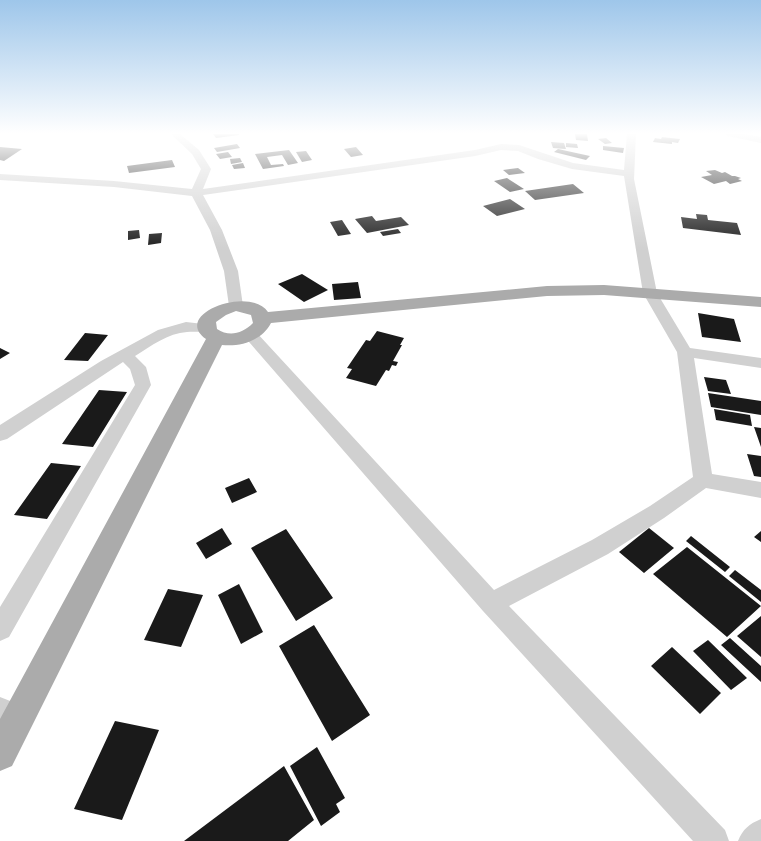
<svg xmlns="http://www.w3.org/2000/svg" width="761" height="841" font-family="Figtree,sans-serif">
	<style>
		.building { fill: #1a1a1a }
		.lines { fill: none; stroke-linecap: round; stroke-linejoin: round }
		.minor { fill: #d0d0d0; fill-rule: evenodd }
		.major { fill: #ababab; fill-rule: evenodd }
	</style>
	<rect width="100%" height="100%" fill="#fff"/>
	<!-- building -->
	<path class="building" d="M 213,134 L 239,134 L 239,135 L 216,138 Z
		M 575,134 L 587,134 L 588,141 L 576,140 Z
		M 662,137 L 680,139 L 678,143 L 672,142 L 672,144 L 653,142 L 655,138 L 661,139 Z
		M 606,138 L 612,143 L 605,144 L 598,139 Z
		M 551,142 L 564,143 L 566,149 L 553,148 Z
		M 566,143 L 577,144 L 578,148 L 566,147 Z
		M 237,144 L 240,148 L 217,152 L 214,148 Z
		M 603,146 L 624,148 L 623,153 L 603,150 Z
		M 0,147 L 22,149 L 4,161 L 0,160 Z
		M 356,147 L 363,155 L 351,157 L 344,149 Z
		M 558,149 L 590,156 L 586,160 L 554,152 Z
		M 289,150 L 298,163 L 288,165 L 282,155 L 267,157 L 271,165 L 283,164 L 284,166 L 263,169 L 255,154 Z
		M 306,151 L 312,160 L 302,162 L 296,152 Z
		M 228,152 L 232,157 L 220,159 L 216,154 Z
		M 240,158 L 242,162 L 231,164 L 230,159 Z
		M 172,160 L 175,167 L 129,173 L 127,166 Z
		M 243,163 L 245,168 L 234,169 L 232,165 Z
		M 518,168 L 525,173 L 509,175 L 503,170 Z
		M 715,170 L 722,173 L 725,172 L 732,176 L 735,176 L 741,178 L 738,179 L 742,181 L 730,184 L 726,181 L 714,184 L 701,177 L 712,175 L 706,171 Z
		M 507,178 L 524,189 L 510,192 L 494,181 Z
		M 573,184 L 584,193 L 535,200 L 525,191 Z
		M 510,199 L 525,209 L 497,216 L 483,206 Z
		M 696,214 L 707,215 L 708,220 L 737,223 L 741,235 L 683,228 L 681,217 L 697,219 Z
		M 372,216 L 376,221 L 401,217 L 409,225 L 367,233 L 355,219 Z
		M 342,220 L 351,234 L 338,236 L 330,222 Z
		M 398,229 L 401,233 L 383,236 L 380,232 Z
		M 139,230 L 140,238 L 128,240 L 128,231 Z
		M 162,233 L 161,243 L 148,245 L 149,234 Z
		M 302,274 L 328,290 L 304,302 L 278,284 Z
		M 358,282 L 361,298 L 334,300 L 332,284 Z
		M 698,313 L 734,319 L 741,342 L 702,337 Z
		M 377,331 L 404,338 L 400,345 L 402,345 L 393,361 L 398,362 L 396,366 L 392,365 L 389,371 L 386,370 L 376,386 L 346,378 L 352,369 L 347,368 L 366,340 L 370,341 Z
		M 85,333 L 108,335 L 88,361 L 64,360 Z
		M 0,348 L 10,353 L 0,359 Z
		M 704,377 L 726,380 L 731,394 L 708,391 Z
		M 99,390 L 127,392 L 93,447 L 62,444 Z
		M 708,393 L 761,401 L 761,415 L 711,407 Z
		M 714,409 L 750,415 L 752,426 L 716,420 Z
		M 754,427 L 761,428 L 761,447 Z
		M 747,454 L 761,456 L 761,477 L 754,476 Z
		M 51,463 L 81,466 L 47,519 L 14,515 Z
		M 249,478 L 257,492 L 232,503 L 225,488 Z
		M 222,528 L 232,544 L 206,559 L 196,543 Z
		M 649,528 L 674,548 L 644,573 L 619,552 Z
		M 286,529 L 333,598 L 296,621 L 251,548 Z
		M 761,531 L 761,542 L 754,537 Z
		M 691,536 L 730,567 L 725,572 L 686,541 Z
		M 687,547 L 761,606 L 727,637 L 653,574 Z
		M 735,570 L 761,590 L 761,602 L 729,576 Z
		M 239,584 L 263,632 L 241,644 L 218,595 Z
		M 168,589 L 203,595 L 181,647 L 144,640 Z
		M 761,616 L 761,657 L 737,636 Z
		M 314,625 L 370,715 L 332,741 L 279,646 Z
		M 730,638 L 761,666 L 761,682 L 721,645 Z
		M 708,640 L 747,678 L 731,690 L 693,651 Z
		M 672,647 L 721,693 L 700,714 L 651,666 Z
		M 115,721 L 159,730 L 122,820 L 74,809 Z
		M 317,747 L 345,798 L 336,804 L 340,812 L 321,826 L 290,766 Z
		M 284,766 L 314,820 L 288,841 L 184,841 Z"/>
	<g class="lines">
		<!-- minor -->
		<path class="minor" d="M 171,134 L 180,134 L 199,150 L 211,169 L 203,189 L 475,150 L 501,144 L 519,145 L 573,163 L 624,170 L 627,134 L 636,134 L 634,179 L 657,293 L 690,348 L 761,358 L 761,368 L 694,358 L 712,474 L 761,482 L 761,498 L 706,488 L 664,518 L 608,554 L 509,606 L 725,830 L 729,841 L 693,841 L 483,611 L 243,335 L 246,332 L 251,330 L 256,332 L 494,590 L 592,540 L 650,506 L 693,477 L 677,352 L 643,293 L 624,176 L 572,169 L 538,159 L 518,151 L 501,150 L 475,156 L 203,195 L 222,230 L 238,271 L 243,306 L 241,309 L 236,310 L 231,309 L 229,306 L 224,271 L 210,230 L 192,196 L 114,187 L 0,180 L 0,174 L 114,181 L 192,189 L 201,169 L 192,154 Z
			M 726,134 L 744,134 L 761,137 L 761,143 L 728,136 Z
			M 186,322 L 212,325 L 215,328 L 212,331 C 204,333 196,331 187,332 C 168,333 151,346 135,356 L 146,367 L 151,385 L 9,637 L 0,641 L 0,607 L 135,385 L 130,369 L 123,362 L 7,439 L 0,441 L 0,425 L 101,361 L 158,330 Z
			M 0,697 L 28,708 L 32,718 L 28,728 L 18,732 L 0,724 Z
			M 761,819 L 761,841 L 738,841 C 743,829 749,824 761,819 Z"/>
		<!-- major -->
		<path class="major" d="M 604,285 L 761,297 L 761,307 L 604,295 L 547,296 L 271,323 C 262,340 242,347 222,345 L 12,766 L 0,771 L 0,719 L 206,339 C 171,314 250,285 268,312 L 547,286 ZM 236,311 L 251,315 L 253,323 C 242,334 229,337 217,329 L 216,322 L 226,315 Z"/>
	</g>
	<!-- sky -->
	<linearGradient id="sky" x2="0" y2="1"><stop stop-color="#9ec6ea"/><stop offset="0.53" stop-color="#fff"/><stop offset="1" stop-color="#fff" stop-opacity="0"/></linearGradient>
	<rect width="761" height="251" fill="url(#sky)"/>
</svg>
